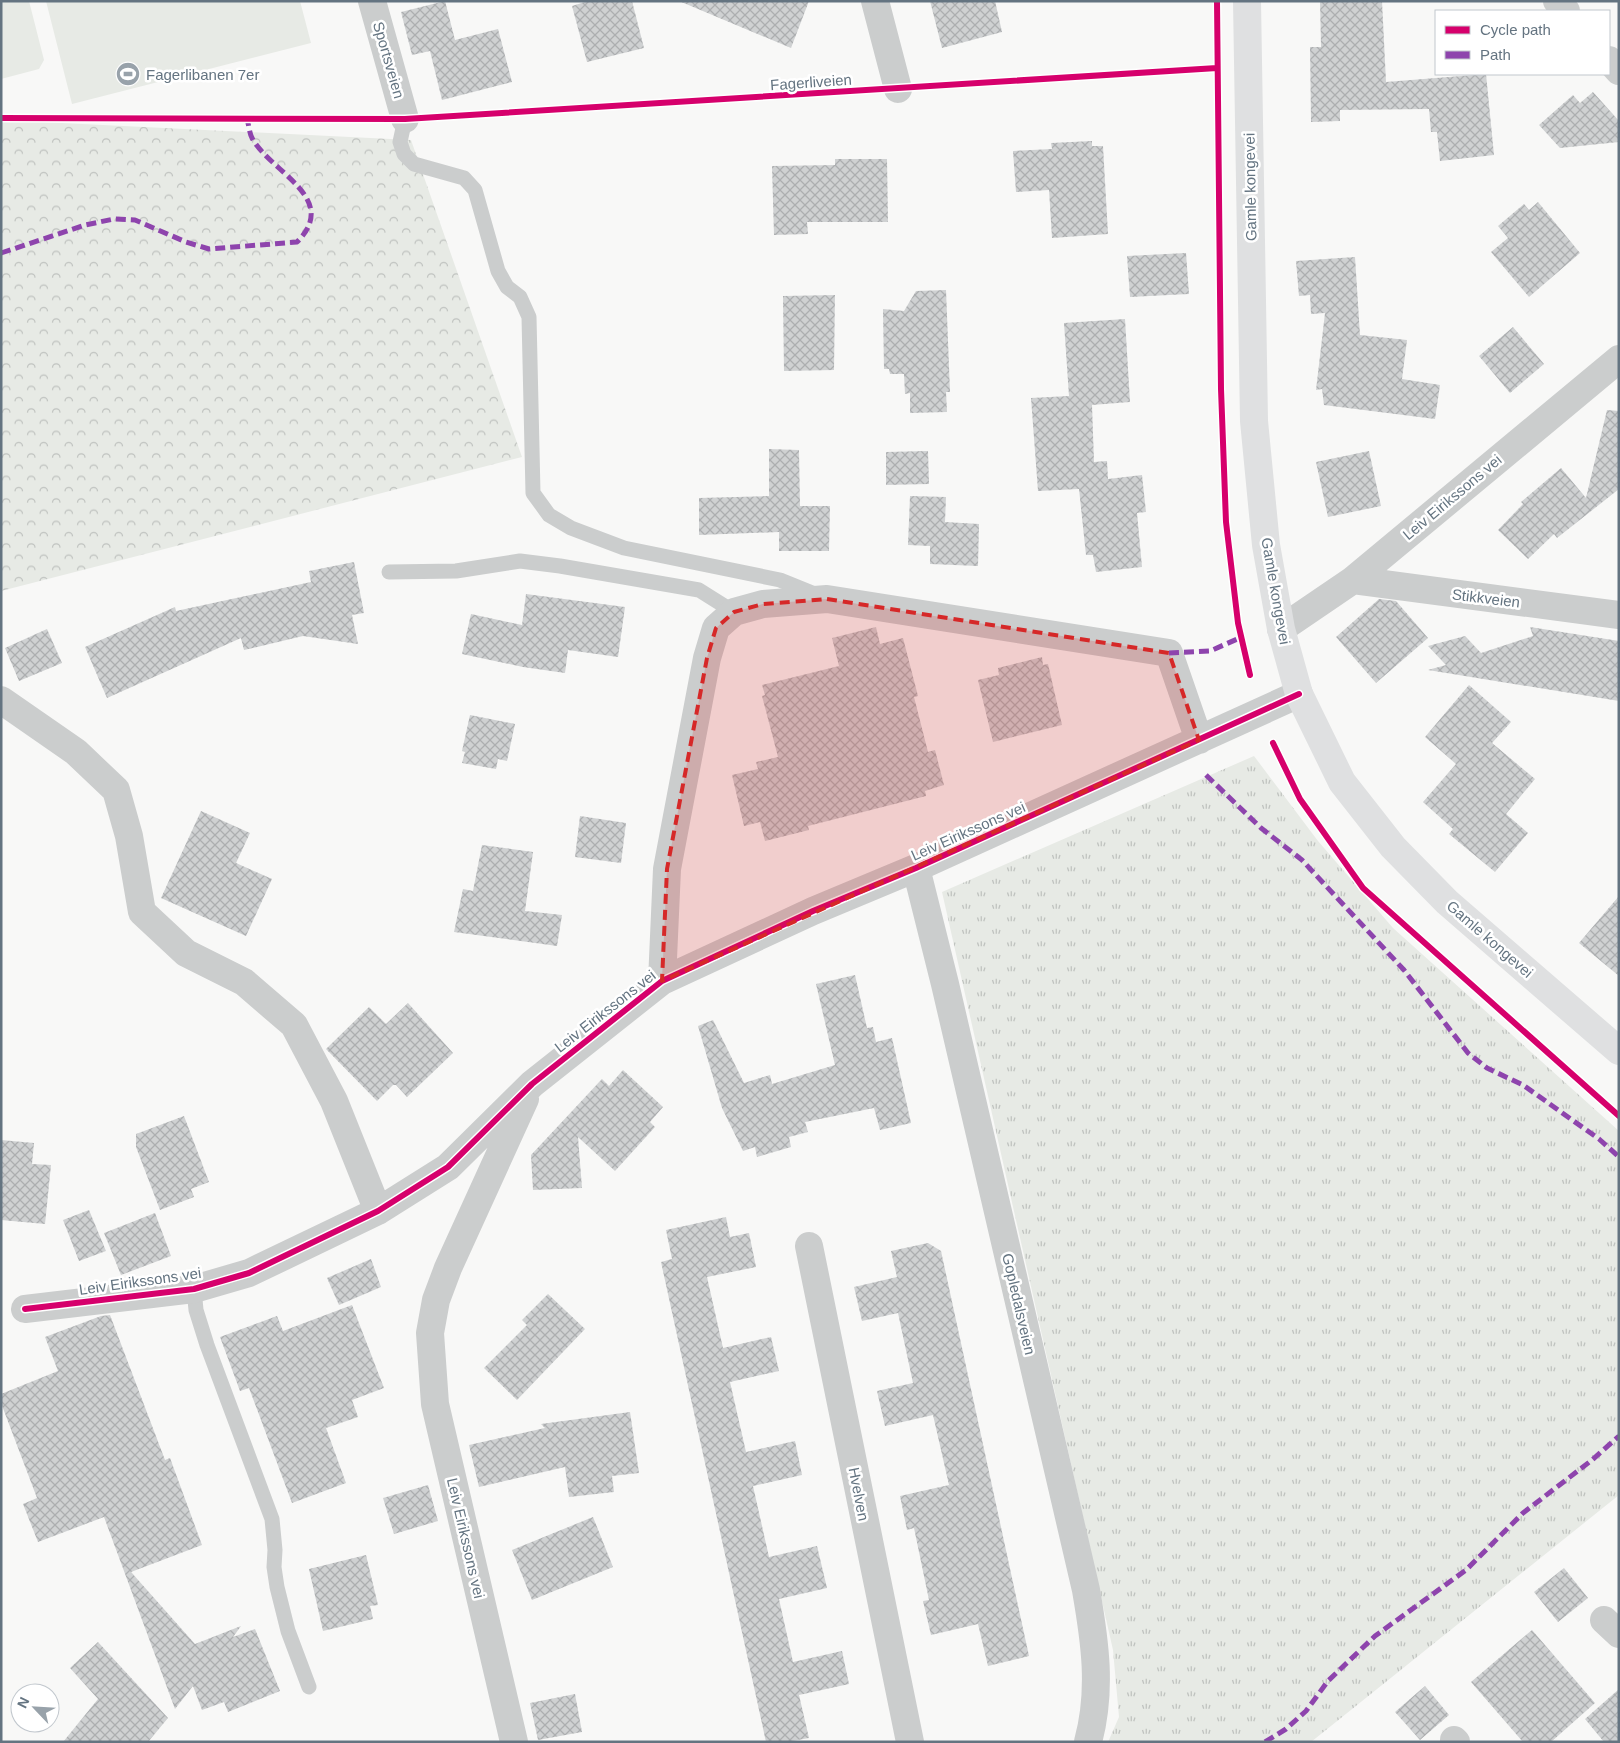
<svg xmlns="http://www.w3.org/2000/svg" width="1620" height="1743" font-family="Helvetica,sans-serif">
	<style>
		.green { fill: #e7eae5 }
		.forest { fill: url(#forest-crowns) }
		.park { fill: url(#park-tufts) }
		.building { fill: url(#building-cross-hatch) }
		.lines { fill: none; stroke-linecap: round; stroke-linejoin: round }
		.lane { stroke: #cbcdcd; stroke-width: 15 }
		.street { stroke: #cbcdcd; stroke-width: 28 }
		.secondary { stroke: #dfe0e1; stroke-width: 28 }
		.quiet { stroke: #8e44ad; stroke-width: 5; stroke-dasharray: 10 5; stroke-linecap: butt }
		.cycleway-casing { stroke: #fff; stroke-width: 9 }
		.cycleway { stroke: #d6006c; stroke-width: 6 }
		.marked { fill: #d62828; fill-opacity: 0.2; stroke: #d62828; stroke-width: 4; stroke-dasharray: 10 6; stroke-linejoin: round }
		.labels { text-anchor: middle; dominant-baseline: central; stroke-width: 5; stroke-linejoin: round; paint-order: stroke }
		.street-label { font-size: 15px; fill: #647481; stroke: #fff }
		.poi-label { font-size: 15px; fill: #647481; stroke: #fff; text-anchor: start }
	</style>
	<defs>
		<pattern id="forest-crowns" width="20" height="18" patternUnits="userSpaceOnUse" patternTransform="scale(1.25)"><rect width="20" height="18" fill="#e7eae5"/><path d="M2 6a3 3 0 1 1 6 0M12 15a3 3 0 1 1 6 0" fill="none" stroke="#bfc2bf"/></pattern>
		<pattern id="park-tufts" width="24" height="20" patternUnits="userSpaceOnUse" patternTransform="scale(1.25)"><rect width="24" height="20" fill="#e7eae5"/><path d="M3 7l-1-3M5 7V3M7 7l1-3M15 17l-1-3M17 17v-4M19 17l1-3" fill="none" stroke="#bfc2bf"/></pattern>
		<pattern id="building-cross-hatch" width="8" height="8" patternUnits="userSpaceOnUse" patternTransform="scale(1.25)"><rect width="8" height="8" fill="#cfd1d2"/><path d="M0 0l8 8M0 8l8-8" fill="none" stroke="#acaeb0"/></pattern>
	</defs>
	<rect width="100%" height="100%" fill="#f8f8f7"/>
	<!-- green -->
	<path class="green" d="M 1,1 L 29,1 L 44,60 L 39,69 L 1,79 Z
		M 46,1 L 300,1 L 311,43 L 72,104 Z"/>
	<!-- forest -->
	<path class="forest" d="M 1,120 L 411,140 L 522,457 L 1,591 Z"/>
	<!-- park -->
	<path class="park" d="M 1254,756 L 1318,841 L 1393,928 L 1619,1131 L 1619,1495 L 1311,1742 L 1108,1742 L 1119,1717 L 1113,1650 L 942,892 Z"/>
	<!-- building -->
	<path class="building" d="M 445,1 L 455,40 L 498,29 L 512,82 L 442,100 L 430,51 L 412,55 L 401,12 Z
		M 588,1 L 632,1 L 644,48 L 587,62 L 572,6 Z
		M 679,1 L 809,1 L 791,48 Z
		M 930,1 L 995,1 L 1002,32 L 942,48 Z
		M 1320,1 L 1382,1 L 1386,82 L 1486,74 L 1494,155 L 1440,161 L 1437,132 L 1431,132 L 1429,109 L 1340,110 L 1340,121 L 1311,122 L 1310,47 L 1321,47 Z
		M 1593,92 L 1619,121 L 1619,142 L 1560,148 L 1539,125 L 1573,95 L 1580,103 Z
		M 1092,141 L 1092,146 L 1103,146 L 1108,234 L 1052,238 L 1049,190 L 1016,192 L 1013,151 L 1052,149 L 1051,143 Z
		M 835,159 L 887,159 L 888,222 L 807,222 L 808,234 L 774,235 L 772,166 L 835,165 Z
		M 1538,202 L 1580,253 L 1529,297 L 1491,252 L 1508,238 L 1498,226 L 1524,204 L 1529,210 Z
		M 1186,253 L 1189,294 L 1130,297 L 1127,256 Z
		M 1355,257 L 1360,335 L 1407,340 L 1402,379 L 1440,385 L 1435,419 L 1324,405 L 1322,389 L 1316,390 L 1325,313 L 1311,314 L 1310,295 L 1299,296 L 1296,261 Z
		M 946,290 L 950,392 L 946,392 L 947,412 L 910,413 L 910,393 L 905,394 L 904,374 L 890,374 L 889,369 L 884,369 L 883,309 L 904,311 L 916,291 Z
		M 835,295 L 834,370 L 784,371 L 783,296 Z
		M 1125,319 L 1130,402 L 1092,405 L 1094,462 L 1107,461 L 1108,479 L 1142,475 L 1146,512 L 1137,513 L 1142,567 L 1096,572 L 1093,555 L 1086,555 L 1079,489 L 1038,491 L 1031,398 L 1069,396 L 1064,323 Z
		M 1513,327 L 1544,364 L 1510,393 L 1479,356 Z
		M 1607,410 L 1619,411 L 1619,489 L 1557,538 L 1554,534 L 1528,559 L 1498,530 L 1523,504 L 1521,502 L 1561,468 L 1586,498 Z
		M 769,449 L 799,450 L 800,506 L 830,506 L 829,551 L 779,551 L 779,532 L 699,535 L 699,498 L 769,496 Z
		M 928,451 L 929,484 L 886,485 L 886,452 Z
		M 1369,451 L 1381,506 L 1328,517 L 1316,462 Z
		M 910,496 L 946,497 L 945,522 L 979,524 L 978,566 L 930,564 L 930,546 L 908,545 Z
		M 354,562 L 364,613 L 352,615 L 358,644 L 303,636 L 244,650 L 241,638 L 107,698 L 85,647 L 175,607 L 176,611 L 311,582 L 309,571 Z
		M 526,594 L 625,607 L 618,657 L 568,650 L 565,673 L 523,667 L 462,654 L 471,614 L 522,625 Z
		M 1379,599 L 1396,601 L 1428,638 L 1376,683 L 1336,637 Z
		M 876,627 L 880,644 L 903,638 L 918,696 L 914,697 L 928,752 L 935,750 L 944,785 L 925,791 L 926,796 L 808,826 L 809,830 L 765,841 L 760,822 L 744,826 L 732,775 L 758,769 L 756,762 L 778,757 L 762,696 L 765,695 L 762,685 L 839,666 L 832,638 Z
		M 1530,627 L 1619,641 L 1619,701 L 1428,670 L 1446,665 L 1428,646 L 1465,636 L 1481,653 L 1533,636 Z
		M 47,629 L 62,663 L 19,681 L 5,648 Z
		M 1042,657 L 1043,665 L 1048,664 L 1062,725 L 993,742 L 978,680 L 999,675 L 998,668 Z
		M 1469,685 L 1511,722 L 1492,743 L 1535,779 L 1506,814 L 1528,833 L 1495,872 L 1449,834 L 1453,829 L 1423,802 L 1456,764 L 1425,737 Z
		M 470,715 L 515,724 L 507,761 L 498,759 L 496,769 L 462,763 L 465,752 L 462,751 Z
		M 201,811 L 250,833 L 236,863 L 272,879 L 246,936 L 161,898 Z
		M 580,816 L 626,823 L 621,863 L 575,857 Z
		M 482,845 L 533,852 L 525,911 L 562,915 L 557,946 L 454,932 L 463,889 L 473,891 Z
		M 1619,896 L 1619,976 L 1579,943 Z
		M 855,975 L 867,1028 L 873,1027 L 876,1042 L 892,1038 L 911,1123 L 880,1130 L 874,1108 L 805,1122 L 808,1132 L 789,1137 L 791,1147 L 757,1157 L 755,1147 L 743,1151 L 722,1108 L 698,1026 L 713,1020 L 744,1083 L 770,1075 L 772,1084 L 835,1065 L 816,984 Z
		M 408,1003 L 453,1053 L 407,1097 L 396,1085 L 393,1085 L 377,1101 L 326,1049 L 369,1007 L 386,1024 Z
		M 623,1070 L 663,1107 L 650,1122 L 655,1127 L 615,1171 L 578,1137 L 582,1188 L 533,1190 L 531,1155 L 602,1079 L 609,1086 Z
		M 184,1116 L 209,1182 L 191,1189 L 194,1197 L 160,1210 L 136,1147 L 136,1134 Z
		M 1,1140 L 34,1143 L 32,1164 L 51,1165 L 45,1224 L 1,1220 Z
		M 89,1210 L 106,1251 L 79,1261 L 63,1220 Z
		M 155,1213 L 171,1256 L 121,1275 L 104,1233 Z
		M 726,1217 L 730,1237 L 749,1233 L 756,1267 L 707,1277 L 723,1348 L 771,1337 L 779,1371 L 730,1382 L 746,1452 L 795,1441 L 802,1475 L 753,1486 L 769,1557 L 817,1546 L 827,1588 L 779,1599 L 793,1662 L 842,1651 L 849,1684 L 799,1695 L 809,1738 L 787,1742 L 766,1742 L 661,1262 L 672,1259 L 666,1230 Z
		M 928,1243 L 941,1251 L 1029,1656 L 988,1666 L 978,1624 L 931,1635 L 923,1601 L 929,1600 L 914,1528 L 907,1530 L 900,1496 L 949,1485 L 933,1415 L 885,1426 L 877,1391 L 913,1383 L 898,1313 L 862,1321 L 854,1287 L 897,1277 L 891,1251 Z
		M 371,1259 L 381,1287 L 339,1305 L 327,1278 Z
		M 548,1294 L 585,1329 L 517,1400 L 484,1368 L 527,1325 L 522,1320 Z
		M 352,1305 L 384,1388 L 352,1400 L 358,1417 L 326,1428 L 346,1483 L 292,1503 L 249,1388 L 240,1391 L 220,1337 L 277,1316 L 283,1331 Z
		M 110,1315 L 165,1460 L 170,1458 L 202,1545 L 131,1572 L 195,1644 L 241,1626 L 233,1637 L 255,1629 L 280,1691 L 228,1712 L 224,1702 L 202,1710 L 193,1686 L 175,1709 L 104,1517 L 38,1542 L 23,1504 L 37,1498 L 1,1403 L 1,1394 L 58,1371 L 45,1337 L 101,1316 Z
		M 630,1412 L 639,1473 L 612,1476 L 614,1492 L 569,1497 L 565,1467 L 479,1487 L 469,1445 L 545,1428 L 541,1424 Z
		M 428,1485 L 438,1521 L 394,1534 L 383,1498 Z
		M 593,1517 L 613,1567 L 532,1600 L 512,1550 Z
		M 366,1555 L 378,1605 L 370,1606 L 373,1619 L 323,1631 L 309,1569 Z
		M 1564,1568 L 1588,1598 L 1558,1622 L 1534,1592 Z
		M 1532,1630 L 1595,1703 L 1551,1742 L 1523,1742 L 1471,1682 Z
		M 98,1642 L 168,1718 L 148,1742 L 63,1742 L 98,1699 L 70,1668 Z
		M 1425,1686 L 1449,1715 L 1420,1740 L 1395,1712 Z
		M 1619,1689 L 1619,1742 L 1604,1742 L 1585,1719 Z
		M 575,1694 L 582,1732 L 538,1740 L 530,1703 Z"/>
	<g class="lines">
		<!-- lane -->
		<path class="lane" d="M 405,119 L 400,142 L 404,154 L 414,164 L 464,178 L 475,190 L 498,271 L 507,287 L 520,297 L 529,317 L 533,493 L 549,515 L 571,528 L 624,548 L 780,580 L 817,595
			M 389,572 L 456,571 L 520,561 L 560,566 L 699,590 L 734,612
			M 194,1289 L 196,1310 L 207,1345 L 272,1519 L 275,1550 L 274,1567 L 277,1587 L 288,1631 L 309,1687"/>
		<!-- street -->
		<path class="street" d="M 372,1 L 405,119
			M 875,1 L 898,89
			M 1557,1 L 1566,11
			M 1609,60 L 1619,71
			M 1353,580 L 1619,615
			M 1281,629 L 1353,580 L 1619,359
			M 1,700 L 76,752 L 116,790 L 129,836 L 142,912 L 186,953 L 244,982 L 294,1025 L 334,1101 L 378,1211
			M 916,868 L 945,984 L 1086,1590 C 1095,1642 1102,1690 1088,1742
			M 662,981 L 667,869 L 707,658 L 716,628 L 734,612 L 763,604 L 827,599 L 1169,653 L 1199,740
			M 809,1246 L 910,1742
			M 25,1309 L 194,1289 L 249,1273 L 378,1211 L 448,1167 L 532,1084 L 662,981 L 813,911 L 916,868 L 1299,694
			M 1604,1620 L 1619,1634
			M 1454,1740 L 1456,1742
			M 514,1742 L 435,1404 L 430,1333 L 436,1300 L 448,1268 L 525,1099"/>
		<!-- secondary -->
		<path class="secondary" d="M 1247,1 L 1254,421 L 1266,545 L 1281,629 L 1299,694 L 1342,782 L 1393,847 L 1447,902 L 1619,1051"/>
		<!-- quiet -->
		<path class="quiet" d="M 1,253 L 85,225 L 114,219 L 135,220 L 186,242 L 209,249 L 297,242 C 341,198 270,172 252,138 C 249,132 249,125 247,119
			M 1169,653 L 1210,651 L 1242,637
			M 1206,775 L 1261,828 L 1302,860 L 1404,970 L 1468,1053 L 1487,1068 L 1523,1085 L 1599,1139 L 1619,1157
			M 1265,1742 L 1286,1729 L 1306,1711 L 1328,1681 L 1375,1636 L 1466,1570 L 1523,1513 L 1592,1460 L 1619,1436"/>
		<!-- cycleway casing -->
		<g class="cycleway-casing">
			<path id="cycleway" d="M 1217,1 L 1221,389 L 1226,522 L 1238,623 L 1250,675
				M 1,118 L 405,119 L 1217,68
				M 1273,743 L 1300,799 L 1363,888 L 1619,1116
				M 25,1309 L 194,1289 L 249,1273 L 378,1211 L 448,1167 L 532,1084 L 662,981 L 813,911 L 916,868 L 1299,694"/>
		</g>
		<!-- cycleway -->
		<use href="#cycleway" class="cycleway"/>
	</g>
	<!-- marked area -->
	<path class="marked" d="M 827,599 L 1169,653 L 1199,740 L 662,981 L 667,869 L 707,658 L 716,628 L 734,612 L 763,604 Z"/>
	<!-- icons -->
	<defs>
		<g id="stadium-disc" transform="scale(1.25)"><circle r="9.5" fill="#98a2aa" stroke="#fff"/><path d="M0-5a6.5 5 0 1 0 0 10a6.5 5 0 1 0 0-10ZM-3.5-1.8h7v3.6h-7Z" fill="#fff"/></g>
	</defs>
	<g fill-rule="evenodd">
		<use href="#stadium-disc" x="128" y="74"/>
	</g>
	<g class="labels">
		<!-- street labels -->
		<g class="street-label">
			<text transform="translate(389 60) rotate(74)">Sportsveien</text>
			<text transform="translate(811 82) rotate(-4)">Fagerliveien</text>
			<text transform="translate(1250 187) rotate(-91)">Gamle kongevei</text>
			<text transform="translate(1452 497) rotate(-40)">Leiv Eirikssons vei</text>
			<text transform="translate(1276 591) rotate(80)">Gamle kongevei</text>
			<text transform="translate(1486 598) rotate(7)">Stikkveien</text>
			<text transform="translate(968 831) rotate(-24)">Leiv Eirikssons vei</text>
			<text transform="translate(1490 939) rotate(41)">Gamle kongevei</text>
			<text transform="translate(605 1011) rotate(-38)">Leiv Eirikssons vei</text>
			<text transform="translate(140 1281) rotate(-8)">Leiv Eirikssons vei</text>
			<text transform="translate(1019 1304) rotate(77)">Gopledalsveien</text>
			<text transform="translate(859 1494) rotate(79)">Hvelven</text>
			<text transform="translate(466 1538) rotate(77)">Leiv Eirikssons vei</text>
		</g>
		<!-- poi labels -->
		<g class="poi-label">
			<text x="146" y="74">Fagerlibanen 7er</text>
		</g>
	</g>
	<!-- border -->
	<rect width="1620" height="1743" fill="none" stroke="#647481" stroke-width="5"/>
	<!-- legend -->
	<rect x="1435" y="10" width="175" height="65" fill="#ffffff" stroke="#c1c7cd"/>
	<rect x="1445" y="26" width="25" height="8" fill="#d6006c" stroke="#c1c7cd"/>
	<text x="1480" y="35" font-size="15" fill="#647481">Cycle path</text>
	<rect x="1445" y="51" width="25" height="8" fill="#8e44ad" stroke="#c1c7cd"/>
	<text x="1480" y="60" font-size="15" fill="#647481">Path</text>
	<!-- north arrow -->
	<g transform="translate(35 1708) rotate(295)"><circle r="24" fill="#ffffff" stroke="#c1c7cd"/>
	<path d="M0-4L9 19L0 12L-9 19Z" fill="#98a2aa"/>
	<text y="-8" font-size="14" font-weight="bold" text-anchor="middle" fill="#647481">N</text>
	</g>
</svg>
